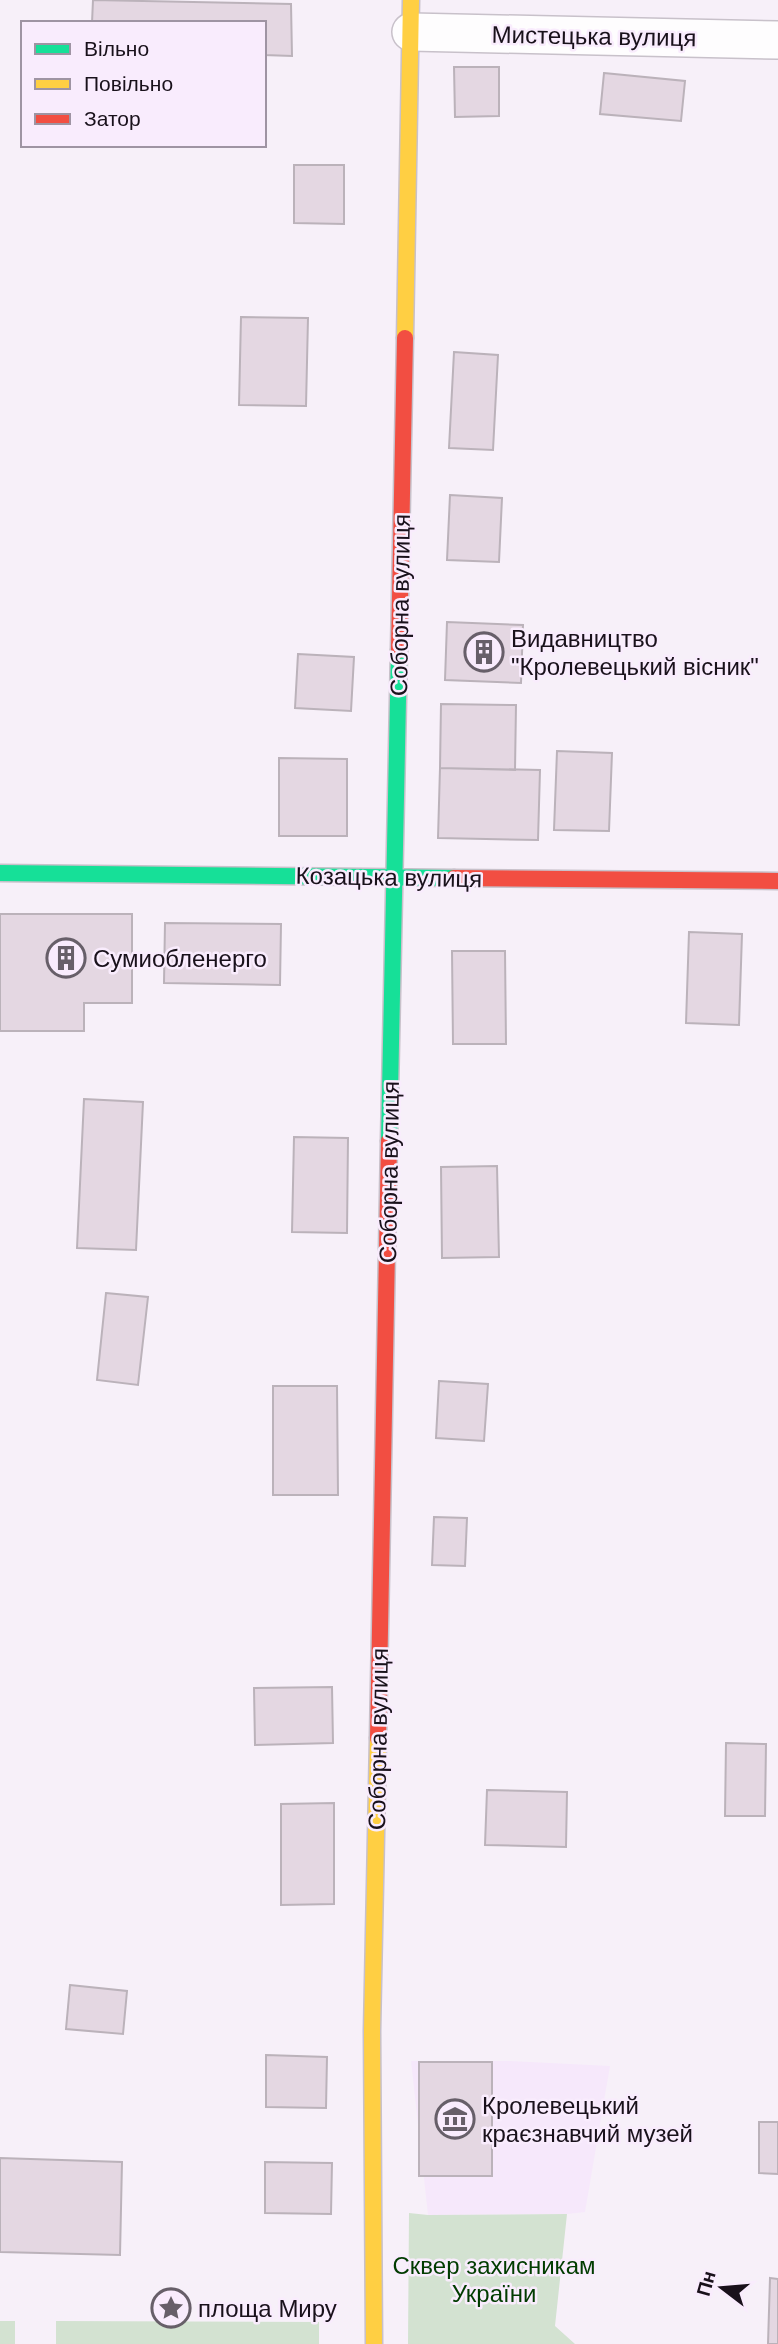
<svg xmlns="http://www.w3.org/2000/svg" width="778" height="2344" font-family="Arial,sans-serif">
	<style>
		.built { fill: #f6e8fb }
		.green { fill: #d3e2d1 }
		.building { fill: #e4d7e2; stroke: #bbb2ba; stroke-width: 2 }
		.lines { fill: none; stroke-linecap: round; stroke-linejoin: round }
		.street-casing { stroke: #c8c1ca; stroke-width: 40 }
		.fast-casing { stroke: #c8c1ca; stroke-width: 19 }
		.slow-casing { stroke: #c8c1ca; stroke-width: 19 }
		.jam-casing { stroke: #c8c1ca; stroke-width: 19 }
		.street { stroke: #fefdfe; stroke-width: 37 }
		.fast { stroke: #16e098; stroke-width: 16 }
		.slow { stroke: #ffcf43; stroke-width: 16 }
		.jam { stroke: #f24e42; stroke-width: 16 }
		.labels { text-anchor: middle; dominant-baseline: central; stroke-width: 5; stroke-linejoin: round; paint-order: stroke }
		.street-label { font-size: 24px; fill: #19111b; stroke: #f9ecfd }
		.poi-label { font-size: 24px; fill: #19111b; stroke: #f9ecfd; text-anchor: start }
		.park-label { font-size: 24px; fill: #013c00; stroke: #f9ecfd }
	</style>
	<rect width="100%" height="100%" fill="#f7f0f9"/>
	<!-- built -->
	<path class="built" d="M 411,2061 L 510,2061 L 610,2066 L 585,2212 L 567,2214 L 428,2215 Z"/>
	<!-- green -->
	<path class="green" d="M 409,2213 L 428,2215 L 567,2214 L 555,2326 L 575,2344 L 408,2344 Z
		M 0,2321 L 15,2321 L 15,2344 L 0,2344 Z
		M 56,2321 L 319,2322 L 319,2344 L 56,2344 Z"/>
	<!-- building -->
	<path class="building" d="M 93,0 L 291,4 L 292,56 L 264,55 L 264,23 L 92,23 Z
		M 454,67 L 499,67 L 499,116 L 455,117 Z
		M 604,73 L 685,81 L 681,121 L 600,114 Z
		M 294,165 L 344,165 L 344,224 L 294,223 Z
		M 241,317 L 308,318 L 306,406 L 239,405 Z
		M 454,352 L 498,355 L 493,450 L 449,448 Z
		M 450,495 L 502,498 L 499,562 L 447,560 Z
		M 447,622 L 523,625 L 521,683 L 445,680 Z
		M 298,654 L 354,657 L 351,711 L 295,708 Z
		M 441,704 L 516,705 L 515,770 L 440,768 Z
		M 557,751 L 612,753 L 609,831 L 554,830 Z
		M 279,758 L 347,759 L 347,836 L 279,836 Z
		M 440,768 L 540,770 L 538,840 L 438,838 Z
		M 0,914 L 132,914 L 132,1003 L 84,1003 L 84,1031 L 0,1031 Z
		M 165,923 L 281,924 L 280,985 L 164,983 Z
		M 689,932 L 742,934 L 739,1025 L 686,1023 Z
		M 452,951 L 505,951 L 506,1044 L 453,1044 Z
		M 84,1099 L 143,1102 L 136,1250 L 77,1248 Z
		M 294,1137 L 348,1138 L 347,1233 L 292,1232 Z
		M 497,1166 L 499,1257 L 442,1258 L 441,1167 Z
		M 106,1293 L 148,1297 L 138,1385 L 97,1380 Z
		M 439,1381 L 488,1384 L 484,1441 L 436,1438 Z
		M 273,1386 L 337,1386 L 338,1495 L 273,1495 Z
		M 434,1517 L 467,1518 L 465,1566 L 432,1565 Z
		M 332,1687 L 333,1743 L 255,1745 L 254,1688 Z
		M 726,1743 L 766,1744 L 765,1816 L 725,1816 Z
		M 487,1790 L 567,1792 L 566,1847 L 485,1845 Z
		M 334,1803 L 334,1904 L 281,1905 L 281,1804 Z
		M 70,1985 L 127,1991 L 123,2034 L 66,2029 Z
		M 266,2055 L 327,2057 L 326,2108 L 266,2107 Z
		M 419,2062 L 492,2062 L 492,2176 L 419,2176 Z
		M 759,2122 L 778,2122 L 778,2174 L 759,2173 Z
		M 0,2158 L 122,2162 L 120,2255 L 0,2252 Z
		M 265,2162 L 332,2163 L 331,2214 L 265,2213 Z
		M 770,2278 L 778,2279 L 778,2344 L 768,2344 Z"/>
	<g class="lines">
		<!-- street casing -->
		<g class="street-casing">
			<path id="street" d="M 411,32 L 778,40"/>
		</g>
		<!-- fast casing -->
		<g class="fast-casing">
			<path id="fast" d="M 0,873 L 454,878
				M 389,1141 L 399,650"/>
		</g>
		<!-- slow casing -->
		<g class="slow-casing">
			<path id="slow" d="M 405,338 L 411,0
				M 374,2344 L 372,2031 L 378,1738"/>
		</g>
		<!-- jam casing -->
		<g class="jam-casing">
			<path id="jam" d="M 399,650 L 405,338
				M 454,878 L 778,881
				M 378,1738 L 389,1141"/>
		</g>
		<!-- street -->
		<use href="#street" class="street"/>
		<!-- fast -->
		<use href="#fast" class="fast"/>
		<!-- slow -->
		<use href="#slow" class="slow"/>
		<!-- jam -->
		<use href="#jam" class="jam"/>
	</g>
	<!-- icons -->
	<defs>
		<g id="building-ring" transform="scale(2.0125)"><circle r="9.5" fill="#f9ecfd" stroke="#675f69" stroke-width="1.5"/><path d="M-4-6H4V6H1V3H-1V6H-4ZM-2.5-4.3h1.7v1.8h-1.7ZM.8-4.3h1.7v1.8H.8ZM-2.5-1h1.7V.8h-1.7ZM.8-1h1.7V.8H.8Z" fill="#675f69"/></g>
		<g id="museum-ring" transform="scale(2.0125)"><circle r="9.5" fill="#f9ecfd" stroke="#675f69" stroke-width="1.5"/><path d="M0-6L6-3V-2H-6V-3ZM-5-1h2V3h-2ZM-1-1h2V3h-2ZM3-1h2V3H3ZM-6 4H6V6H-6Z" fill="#675f69"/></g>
		<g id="sight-ring" transform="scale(2.0125)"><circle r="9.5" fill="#f9ecfd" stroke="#675f69" stroke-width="1.5"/><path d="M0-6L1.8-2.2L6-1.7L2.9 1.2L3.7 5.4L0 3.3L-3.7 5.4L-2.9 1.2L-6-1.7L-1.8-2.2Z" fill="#675f69"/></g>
	</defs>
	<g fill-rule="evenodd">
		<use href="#building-ring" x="484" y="652"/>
		<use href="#building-ring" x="66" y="958"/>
		<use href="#museum-ring" x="455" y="2119"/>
		<use href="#sight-ring" x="171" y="2308"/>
	</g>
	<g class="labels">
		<!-- street labels -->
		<g class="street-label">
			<text transform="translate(594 36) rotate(1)">Мистецька вулиця</text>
			<text transform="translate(400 605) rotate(-89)">Соборна вулиця</text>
			<text transform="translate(389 877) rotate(1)">Козацька вулиця</text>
			<text transform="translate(389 1172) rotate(-89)">Соборна вулиця</text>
			<text transform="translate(378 1739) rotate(-89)">Соборна вулиця</text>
		</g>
		<!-- poi labels -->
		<g class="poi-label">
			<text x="511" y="638">Видавництво<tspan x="511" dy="28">"Кролевецький вісник"</tspan></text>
			<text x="93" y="958">Сумиобленерго</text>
			<text x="482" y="2105">Кролевецький<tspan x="482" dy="28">краєзнавчий музей</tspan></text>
			<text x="198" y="2308">площа Миру</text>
		</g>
		<!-- park labels -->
		<g class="park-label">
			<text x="494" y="2265">Сквер захисникам<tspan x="494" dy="28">України</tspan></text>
		</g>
	</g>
	<!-- legend -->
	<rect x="21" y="21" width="245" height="126" fill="#f9ecfd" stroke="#9f94a3" stroke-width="2"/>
	<rect x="35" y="44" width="35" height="10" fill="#16e098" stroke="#9f94a3" stroke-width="2"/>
	<text x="84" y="56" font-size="21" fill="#19111b">Вільно</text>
	<rect x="35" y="79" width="35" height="10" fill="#ffcf43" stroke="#9f94a3" stroke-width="2"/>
	<text x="84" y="91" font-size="21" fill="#19111b">Повільно</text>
	<rect x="35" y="114" width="35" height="10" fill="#f24e42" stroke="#9f94a3" stroke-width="2"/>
	<text x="84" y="126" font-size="21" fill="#19111b">Затор</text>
	<!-- north arrow -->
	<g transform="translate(722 2288) rotate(286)" stroke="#f9ecfd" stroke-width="5" paint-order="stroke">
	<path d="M0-5L12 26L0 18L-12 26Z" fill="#19111b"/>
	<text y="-10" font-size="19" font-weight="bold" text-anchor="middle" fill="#19111b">Пн</text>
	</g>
</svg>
